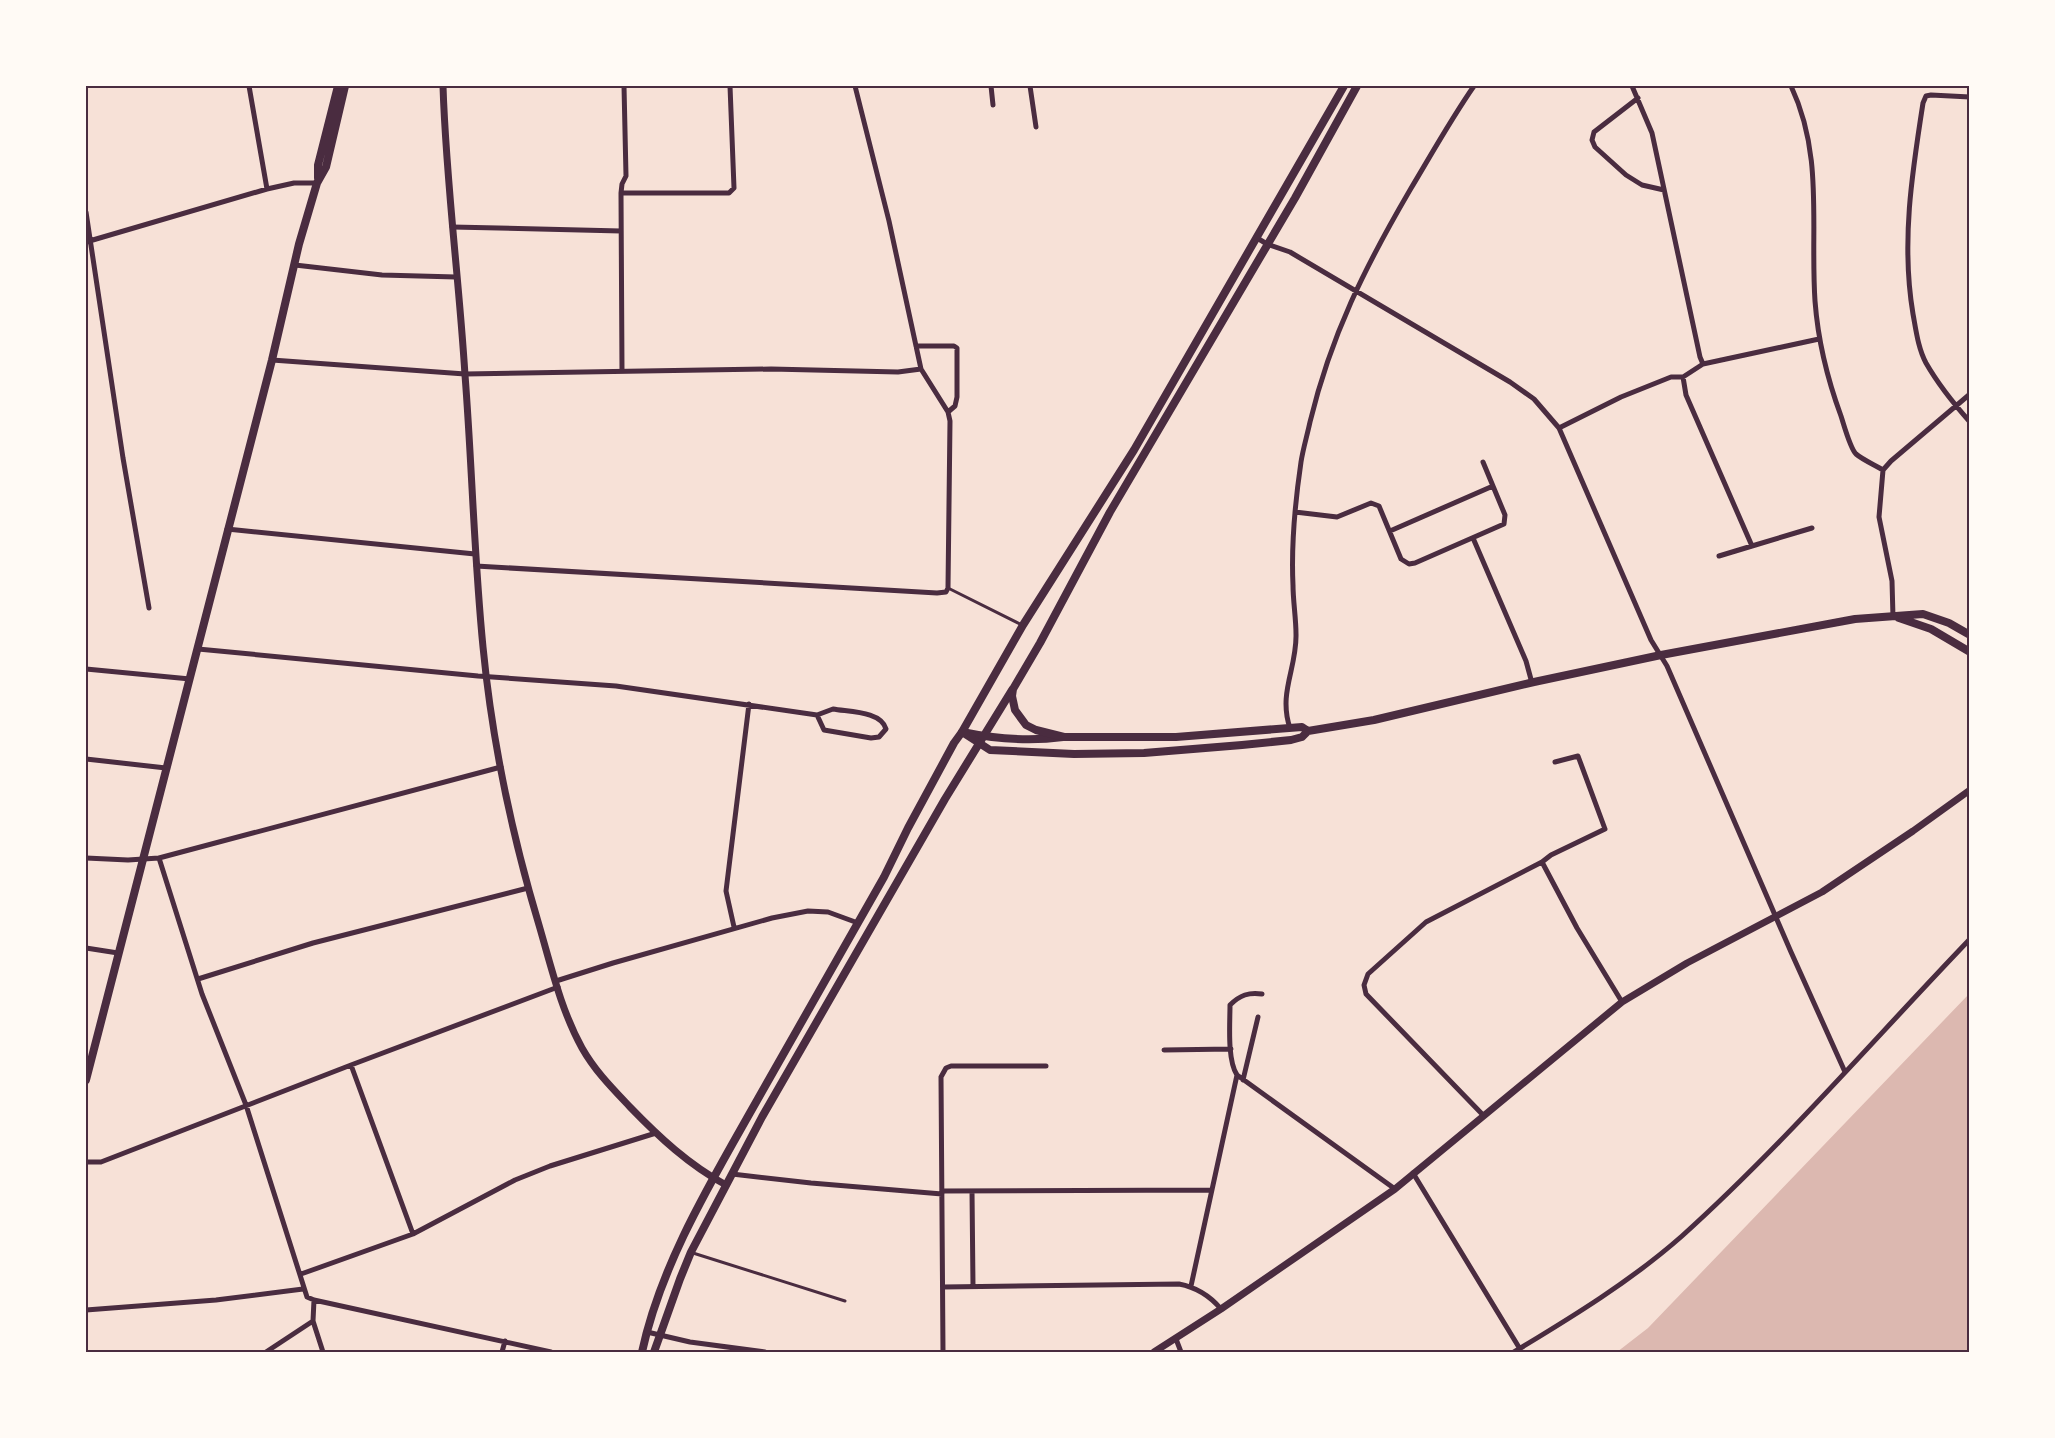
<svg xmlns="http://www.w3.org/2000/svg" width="2055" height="1438" font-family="'PT Serif',serif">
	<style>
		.water { fill: #dcb8b0 }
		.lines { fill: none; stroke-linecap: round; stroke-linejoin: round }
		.service { stroke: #4a2c40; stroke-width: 3 }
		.minor { stroke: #4a2c40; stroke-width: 5 }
		.tertiary { stroke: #4a2c40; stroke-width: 7 }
		.secondary { stroke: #4a2c40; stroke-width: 8 }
		.primary { stroke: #4a2c40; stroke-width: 8 }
		.neatline { fill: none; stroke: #4a2c40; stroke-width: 2 }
	</style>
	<rect width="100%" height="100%" fill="#f7e1d7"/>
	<!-- water -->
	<path class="water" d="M 1969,994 L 1969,1352 L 1617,1352 L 1648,1328 Z"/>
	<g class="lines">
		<!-- service -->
		<path class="service" d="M 948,588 L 1022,625
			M 693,1253 L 845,1301"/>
		<!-- minor -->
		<path class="minor" d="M 249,86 L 267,189
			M 991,86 L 993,105
			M 1030,86 L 1036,127
			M 1632,86 L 1652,133 L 1700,357 L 1703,364
			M 1791,86 C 1824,156 1810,226 1815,301 C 1818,341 1827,378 1841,416 C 1844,425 1850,448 1856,454 C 1863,460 1875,465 1883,470 L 1879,517 L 1892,581 L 1893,617
			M 1970,97 L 1931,95 L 1926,96 L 1923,103 C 1912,173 1901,243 1913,314 C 1916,330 1918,348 1926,363 C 1938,384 1954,404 1970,422
			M 1638,98 L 1594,132 L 1592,140 L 1595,147 L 1626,175 L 1642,185 L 1664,190
			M 621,193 L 729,193 L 734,188 L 730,86
			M 86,212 L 123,458 L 149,608
			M 452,227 L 621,231
			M 1257,238 L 1267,244 L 1290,252 L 1510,382 L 1534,399 L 1559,428 L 1651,640 L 1667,666 L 1791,952 L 1845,1072
			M 86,242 L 267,189 L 294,183 L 317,183
			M 295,265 L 382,275 L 456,277
			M 916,346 L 954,346 L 957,348 L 957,397 L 955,406 L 948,412
			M 272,360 L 465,374 L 771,369 L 898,372 L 921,369
			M 622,371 L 621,193 L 622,184 L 626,176 L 624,86
			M 1683,377 L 1686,395 L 1752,546 L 1812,528
			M 1559,428 L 1621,397 L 1671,377 L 1683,377 L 1703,364 L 1819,339
			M 1883,470 L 1891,461 L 1970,394
			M 1295,512 L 1337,517 L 1371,503 L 1379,506 L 1401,559 L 1409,564 L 1415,563 L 1504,524 L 1505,515 L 1483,462
			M 227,529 L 475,554
			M 1390,531 L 1493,486
			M 1473,538 L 1526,661 L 1532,683
			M 1719,556 L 1752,546
			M 476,566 L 937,593 L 946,592 L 948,588 L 950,421 L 948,412 L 921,369 L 889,221 L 855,86
			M 198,649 L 478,676 L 616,686 L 817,715
			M 86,669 L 190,679
			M 833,709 C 849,712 881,711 886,729 L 879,737 L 871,738 L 824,730 L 817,715 Z
			M 1290,728 C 1278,693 1297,668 1296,634 C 1296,618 1293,601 1293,585 C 1291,544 1295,503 1301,462 C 1303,449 1307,436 1310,422 C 1331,335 1365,267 1410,190 C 1431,155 1451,119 1474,86
			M 86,759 L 166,768
			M 86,858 L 128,860 L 159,858 L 501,767
			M 159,858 L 202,994 L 246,1105 L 307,1297 L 314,1300 L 551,1352
			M 1542,862 L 1551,855 L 1605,829 L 1578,756 L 1555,762
			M 734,927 L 726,891 L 749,704
			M 86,948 L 118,953
			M 198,979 L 313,943 L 528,888
			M 556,981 L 613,963 L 772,918 L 808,911 L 828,912 L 858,923
			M 1164,1050 L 1231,1049
			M 351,1065 L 413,1234
			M 1237,1075 L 1395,1189
			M 1243,1080 L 1258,1017
			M 1483,1115 L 1366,994 L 1364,985 L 1368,974 L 1426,922 L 1542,862 L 1577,928 L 1622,1002
			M 86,1162 L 101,1162 L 351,1065 L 558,987
			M 1413,1173 L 1520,1349
			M 732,1174 L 811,1183 L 942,1194
			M 942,1191 L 1211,1190
			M 972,1191 L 973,1286
			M 301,1274 L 413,1234 L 515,1180 L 550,1166 L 656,1133
			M 1191,1286 L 1237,1075 C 1227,1060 1230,1023 1230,1005 C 1240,995 1249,992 1262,994
			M 943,1287 L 1179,1284 C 1195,1287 1210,1296 1221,1309
			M 314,1300 L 313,1321 L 323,1352
			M 86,1310 L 216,1300 L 303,1289
			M 647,1332 L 690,1342 L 765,1352
			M 1176,1339 L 1181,1352
			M 266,1352 L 313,1321
			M 502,1352 L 505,1341
			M 943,1352 L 941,1077 L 946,1068 L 951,1066 L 1046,1066
			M 1514,1352 C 1572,1317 1631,1281 1682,1236 C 1784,1144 1874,1039 1970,939"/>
		<!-- tertiary -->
		<path class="tertiary" d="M 443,86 C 446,182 459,278 465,375 C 472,465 474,556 483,647 C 492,740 512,835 539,925 C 551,966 561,1010 582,1048 C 595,1071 612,1088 630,1107 C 659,1137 689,1165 726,1185
			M 1154,1352 L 1221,1309 L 1395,1189 L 1622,1002 L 1687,963 L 1822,892 L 1913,831 L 1970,790"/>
		<!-- secondary -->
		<path class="secondary" d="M 318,178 L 318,165 L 338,86
			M 86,1080 L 272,360 L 299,244 L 317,183 L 326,167 L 345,86
			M 642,1352 C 661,1264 711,1182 755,1104 C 798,1029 841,953 884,877 L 908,828 L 954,743 L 962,732 C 996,739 1028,742 1063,737
			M 654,1352 L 680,1279 L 691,1252 L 762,1117 L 945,799 L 1012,690"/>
		<!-- primary -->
		<path class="primary" d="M 1357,86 L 1295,198 L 1110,512 L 1040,643 L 1013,689 L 1012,696 L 1015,710 L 1026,725 L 1036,730 L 1064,737 L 1176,737 L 1302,727 L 1308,731 L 1374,720 L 1534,682 L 1661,655 L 1855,619 L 1923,614 L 1949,623 L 1970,635
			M 1899,618 L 1931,629 L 1970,652
			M 1308,731 L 1302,737 L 1291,740 L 1242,745 L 1144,753 L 1074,754 L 990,750 L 962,732 L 1023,625 L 1134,450 L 1344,86"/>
	</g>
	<!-- border -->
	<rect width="2055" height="1438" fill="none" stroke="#fffaf5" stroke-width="174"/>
	<rect x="87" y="87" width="1881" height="1264" class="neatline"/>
</svg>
